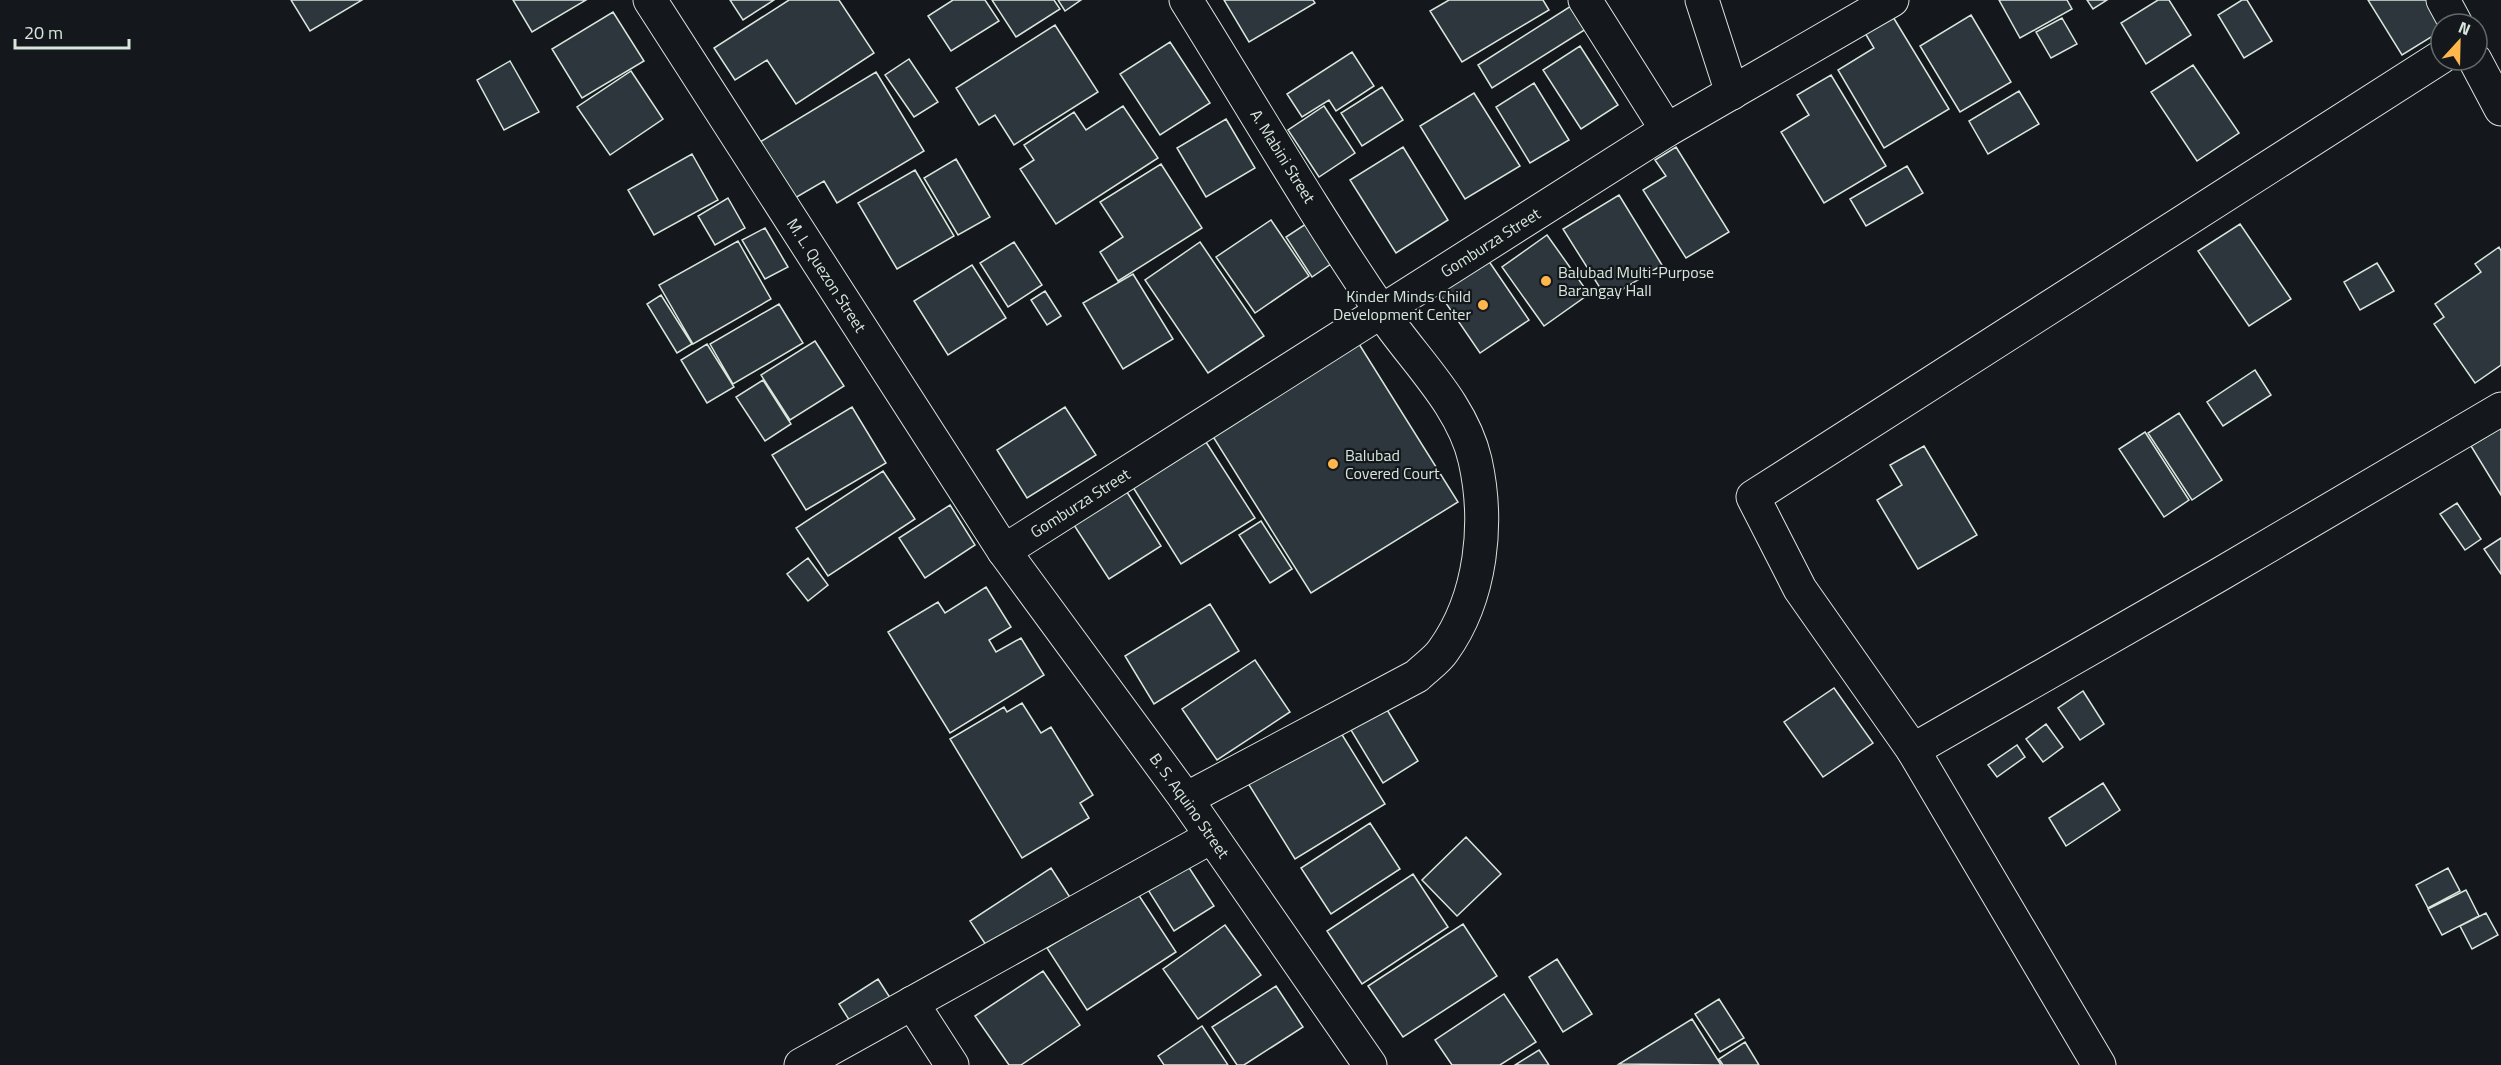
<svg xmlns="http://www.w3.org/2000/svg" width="2501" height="1065" font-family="'Titillium Web',sans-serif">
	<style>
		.building { fill: #2c363c; stroke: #d8e6dc; stroke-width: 1.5 }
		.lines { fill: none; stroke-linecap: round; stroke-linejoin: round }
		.minor-casing { stroke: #d8e6dc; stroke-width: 35 }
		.minor { stroke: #14181c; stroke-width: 33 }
		.poi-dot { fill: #ffb74d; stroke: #14181c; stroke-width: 2 }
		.labels { text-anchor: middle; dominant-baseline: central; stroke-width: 4.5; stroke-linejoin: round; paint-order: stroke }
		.street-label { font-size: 16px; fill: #d8e6dc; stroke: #14181c }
		.poi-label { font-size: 16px; fill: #d8e6dc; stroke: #14181c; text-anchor: start }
	</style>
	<rect width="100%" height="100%" fill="#14181c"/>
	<!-- building -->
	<path class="building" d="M 291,0 L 362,0 L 310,31 Z
		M 513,0 L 586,0 L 532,32 Z
		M 730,0 L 774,0 L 743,20 Z
		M 789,0 L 839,0 L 874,53 L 796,104 L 767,60 L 735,80 L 714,48 Z
		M 953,0 L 985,0 L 999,21 L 951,51 L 928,16 Z
		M 992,0 L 1054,0 L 1060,9 L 1016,37 Z
		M 1058,0 L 1081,0 L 1065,11 Z
		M 1224,0 L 1313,0 L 1315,3 L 1249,42 Z
		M 1449,0 L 1543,0 L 1549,10 L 1462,62 L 1430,11 Z
		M 1999,0 L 2067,0 L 2072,9 L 2020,38 Z
		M 2087,0 L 2107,0 L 2093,9 Z
		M 2158,0 L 2169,0 L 2191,35 L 2146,64 L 2121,23 Z
		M 2242,0 L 2247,0 L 2272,41 L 2244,58 L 2218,15 Z
		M 2368,0 L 2434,0 L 2441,31 L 2402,55 Z
		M 1571,6 L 1586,29 L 1492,88 L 1478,65 Z
		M 613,12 L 644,61 L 582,98 L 552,49 Z
		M 1890,12 L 1949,109 L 1884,148 L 1838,70 L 1874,48 L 1862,28 Z
		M 1971,15 L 2011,82 L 1960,112 L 1920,46 Z
		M 2062,18 L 2077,44 L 2051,58 L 2036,32 Z
		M 1055,25 L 1098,92 L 1014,145 L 995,115 L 979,125 L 956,88 Z
		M 1170,42 L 1210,103 L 1160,135 L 1120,74 Z
		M 1580,46 L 1618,105 L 1581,129 L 1543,70 Z
		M 1352,52 L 1374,86 L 1336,111 L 1329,100 L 1302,117 L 1287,94 Z
		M 909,59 L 938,102 L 914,117 L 885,75 Z
		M 510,61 L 539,112 L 504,130 L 477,80 Z
		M 2193,65 L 2239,133 L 2197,161 L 2151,92 Z
		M 631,71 L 663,119 L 610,155 L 577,107 Z
		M 876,72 L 924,151 L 837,203 L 824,181 L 795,198 L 760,142 Z
		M 1831,75 L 1886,166 L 1824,203 L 1781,132 L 1809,115 L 1797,95 Z
		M 1534,83 L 1569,140 L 1530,163 L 1496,107 Z
		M 1382,87 L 1403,120 L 1362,146 L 1341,113 Z
		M 2019,91 L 2039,124 L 1988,154 L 1969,121 Z
		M 1474,93 L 1520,166 L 1465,199 L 1420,126 Z
		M 1123,106 L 1158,158 L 1056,224 L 1020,169 L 1034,160 L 1024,145 L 1074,112 L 1086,130 Z
		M 1324,106 L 1355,153 L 1319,177 L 1288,130 Z
		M 1226,119 L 1255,168 L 1206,197 L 1177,148 Z
		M 1403,147 L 1448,220 L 1396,253 L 1350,180 Z
		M 1676,147 L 1729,232 L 1686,258 L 1643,190 L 1666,176 L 1655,160 Z
		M 692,154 L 718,200 L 654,235 L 628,190 Z
		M 956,159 L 990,217 L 958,235 L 924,178 Z
		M 1161,164 L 1202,228 L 1118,281 L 1100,252 L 1123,237 L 1100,202 Z
		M 1907,166 L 1923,193 L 1866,226 L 1850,199 Z
		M 915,170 L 954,236 L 897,269 L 858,203 Z
		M 1619,195 L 1662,265 L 1607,299 L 1563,229 Z
		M 728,198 L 745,228 L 715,245 L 698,216 Z
		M 1315,218 L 1341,257 L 1312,277 L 1286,237 Z
		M 1271,220 L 1309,276 L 1255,313 L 1216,257 Z
		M 2240,224 L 2291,299 L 2249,326 L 2198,251 Z
		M 765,228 L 788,267 L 765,279 L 742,240 Z
		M 1547,235 L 1589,294 L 1544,326 L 1502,267 Z
		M 738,241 L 771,299 L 693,344 L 659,285 Z
		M 1014,242 L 1042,285 L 1008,307 L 980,263 Z
		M 1200,242 L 1264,336 L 1208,373 L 1145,280 Z
		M 2499,247 L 2501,251 L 2501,365 L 2475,383 L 2434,324 L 2444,317 L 2435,304 L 2481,272 L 2475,264 Z
		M 1486,257 L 1529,320 L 1480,353 L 1437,290 Z
		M 2377,263 L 2394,291 L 2360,310 L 2344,282 Z
		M 972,265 L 1006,318 L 948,355 L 914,301 Z
		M 1133,274 L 1173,339 L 1123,369 L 1083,303 Z
		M 1045,291 L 1061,316 L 1047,325 L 1031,300 Z
		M 661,295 L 692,344 L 677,353 L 647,304 Z
		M 779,304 L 803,343 L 733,384 L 710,344 Z
		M 1354,336 L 1458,502 L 1311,593 L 1207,427 Z
		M 815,341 L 844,386 L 790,420 L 761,375 Z
		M 707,344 L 734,387 L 707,403 L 681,360 Z
		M 2255,370 L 2271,395 L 2223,426 L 2207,402 Z
		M 763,380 L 791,424 L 765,441 L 736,397 Z
		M 852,407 L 886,463 L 806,510 L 772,455 Z
		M 1065,407 L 1096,455 L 1027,498 L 997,450 Z
		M 2179,413 L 2222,480 L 2192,500 L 2148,433 Z
		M 2501,428 L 2501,495 L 2471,446 Z
		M 2145,432 L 2189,500 L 2164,517 L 2119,449 Z
		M 1204,439 L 1255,518 L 1181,564 L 1131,484 Z
		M 1924,446 L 1977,535 L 1918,569 L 1877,500 L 1902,485 L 1890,465 Z
		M 883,471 L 915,519 L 828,576 L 796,528 Z
		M 1125,489 L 1161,546 L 1109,579 L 1072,522 Z
		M 2457,503 L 2481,539 L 2465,550 L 2440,514 Z
		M 950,505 L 975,545 L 925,578 L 899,538 Z
		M 1261,521 L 1292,569 L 1270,583 L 1239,535 Z
		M 2501,538 L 2501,574 L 2484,549 Z
		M 808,558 L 828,585 L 808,601 L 787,574 Z
		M 986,587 L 1011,627 L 989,640 L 996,652 L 1021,638 L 1044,675 L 950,733 L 888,632 L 938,602 L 945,613 Z
		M 1210,604 L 1239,651 L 1154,704 L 1125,656 Z
		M 1255,660 L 1290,712 L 1217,760 L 1182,709 Z
		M 1834,688 L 1873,743 L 1823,777 L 1784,722 Z
		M 2083,691 L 2104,724 L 2080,740 L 2058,708 Z
		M 1022,703 L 1041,733 L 1051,727 L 1093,795 L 1080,803 L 1089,818 L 1022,858 L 950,739 L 1004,707 L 1007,712 Z
		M 1386,708 L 1418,761 L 1383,783 L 1351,730 Z
		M 2046,724 L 2063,747 L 2043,762 L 2026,739 Z
		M 1336,725 L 1385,804 L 1295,859 L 1246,780 Z
		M 2017,745 L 2025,757 L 1997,777 L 1988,765 Z
		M 2103,783 L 2120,810 L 2066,846 L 2049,818 Z
		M 1370,823 L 1400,869 L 1331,914 L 1301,868 Z
		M 1466,837 L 1501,874 L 1457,916 L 1422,880 Z
		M 1184,860 L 1214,906 L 1174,931 L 1145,885 Z
		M 1051,868 L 1071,899 L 990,951 L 970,921 Z
		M 2448,868 L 2460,891 L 2428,908 L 2416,885 Z
		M 1413,874 L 1448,927 L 1362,984 L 1327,931 Z
		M 2466,890 L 2479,916 L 2442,935 L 2428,909 Z
		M 1136,891 L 1176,952 L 1087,1010 L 1047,948 Z
		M 2486,913 L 2498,935 L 2472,949 L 2460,926 Z
		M 1463,924 L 1497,976 L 1403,1037 L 1368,986 Z
		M 1225,925 L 1261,975 L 1198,1019 L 1163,969 Z
		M 1557,959 L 1592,1014 L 1563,1032 L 1529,977 Z
		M 1043,971 L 1080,1025 L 1021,1065 L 1009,1065 L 975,1016 Z
		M 878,979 L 894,1004 L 855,1029 L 839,1004 Z
		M 1276,986 L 1303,1027 L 1244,1065 L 1237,1065 L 1212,1027 Z
		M 1504,994 L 1536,1042 L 1500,1065 L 1452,1065 L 1435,1040 Z
		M 1719,999 L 1744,1038 L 1720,1052 L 1695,1014 Z
		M 1692,1019 L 1721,1065 L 1619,1064 Z
		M 1202,1026 L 1228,1065 L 1164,1065 L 1158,1056 Z
		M 1745,1042 L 1759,1065 L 1723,1065 L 1719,1059 Z
		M 1539,1050 L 1549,1065 L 1515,1065 Z"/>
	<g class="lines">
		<!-- minor casing -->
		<g class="minor-casing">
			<g id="minor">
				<path id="s1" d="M 650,0 L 1004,551 L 1186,799 L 1370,1065"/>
				<path d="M 1585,0 L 1667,130"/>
				<path d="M 1702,0 L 1732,93"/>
				<path d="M 2443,0 L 2456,24"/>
				<path d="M 2475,60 L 2501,109"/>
				<path id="s2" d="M 1004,551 L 1667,130 L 1892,0"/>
				<path d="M 1913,750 L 2217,576 L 2501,409"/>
				<path d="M 1186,799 L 1417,676 C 1425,668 1437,660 1443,651 C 1482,597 1489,522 1475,460 C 1462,403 1412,358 1381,311 C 1312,210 1251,104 1186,0"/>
				<path d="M 912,1003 L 952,1065"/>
				<path d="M 801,1065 L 1211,837"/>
				<path d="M 2099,1065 L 1913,750 L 1800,589 L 1753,497 L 2441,57"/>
			</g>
		</g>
		<!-- minor -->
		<use href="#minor" class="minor"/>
	</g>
	<!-- markers -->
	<g class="poi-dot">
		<circle cx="1546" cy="281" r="6"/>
		<circle cx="1483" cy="305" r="6"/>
		<circle cx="1333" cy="464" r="6"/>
	</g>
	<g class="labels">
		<!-- street labels -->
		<g class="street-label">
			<text transform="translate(1283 156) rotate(58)">A. Mabini Street</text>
			<text stroke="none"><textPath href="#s2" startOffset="576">Gomburza Street</textPath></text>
			<text stroke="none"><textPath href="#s1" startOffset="327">M. L. Quezon Street</textPath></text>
			<text stroke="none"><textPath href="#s2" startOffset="90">Gomburza Street</textPath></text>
			<text stroke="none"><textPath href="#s1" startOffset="970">B. S. Aquino Street</textPath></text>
		</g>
		<!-- poi labels -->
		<g class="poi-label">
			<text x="1558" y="272">Balubad Multi-Purpose<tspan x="1558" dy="18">Barangay Hall</tspan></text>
			<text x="1471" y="296" text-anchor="end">Kinder Minds Child<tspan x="1471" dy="18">Development Center</tspan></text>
			<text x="1345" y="455">Balubad<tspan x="1345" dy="18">Covered Court</tspan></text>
		</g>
	</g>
	<!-- north arrow -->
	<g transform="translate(2459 42) rotate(22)"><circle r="28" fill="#14181c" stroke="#626a69" stroke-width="1.5"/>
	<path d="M0-4.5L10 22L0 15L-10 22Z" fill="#ffb74d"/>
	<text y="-9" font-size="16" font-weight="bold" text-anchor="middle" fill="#d8e6dc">N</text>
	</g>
	<!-- scale -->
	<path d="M15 39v9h114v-9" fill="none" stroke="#d8e6dc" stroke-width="3"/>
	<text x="24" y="39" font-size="18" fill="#d8e6dc" stroke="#14181c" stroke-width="4.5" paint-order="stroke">20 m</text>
</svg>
